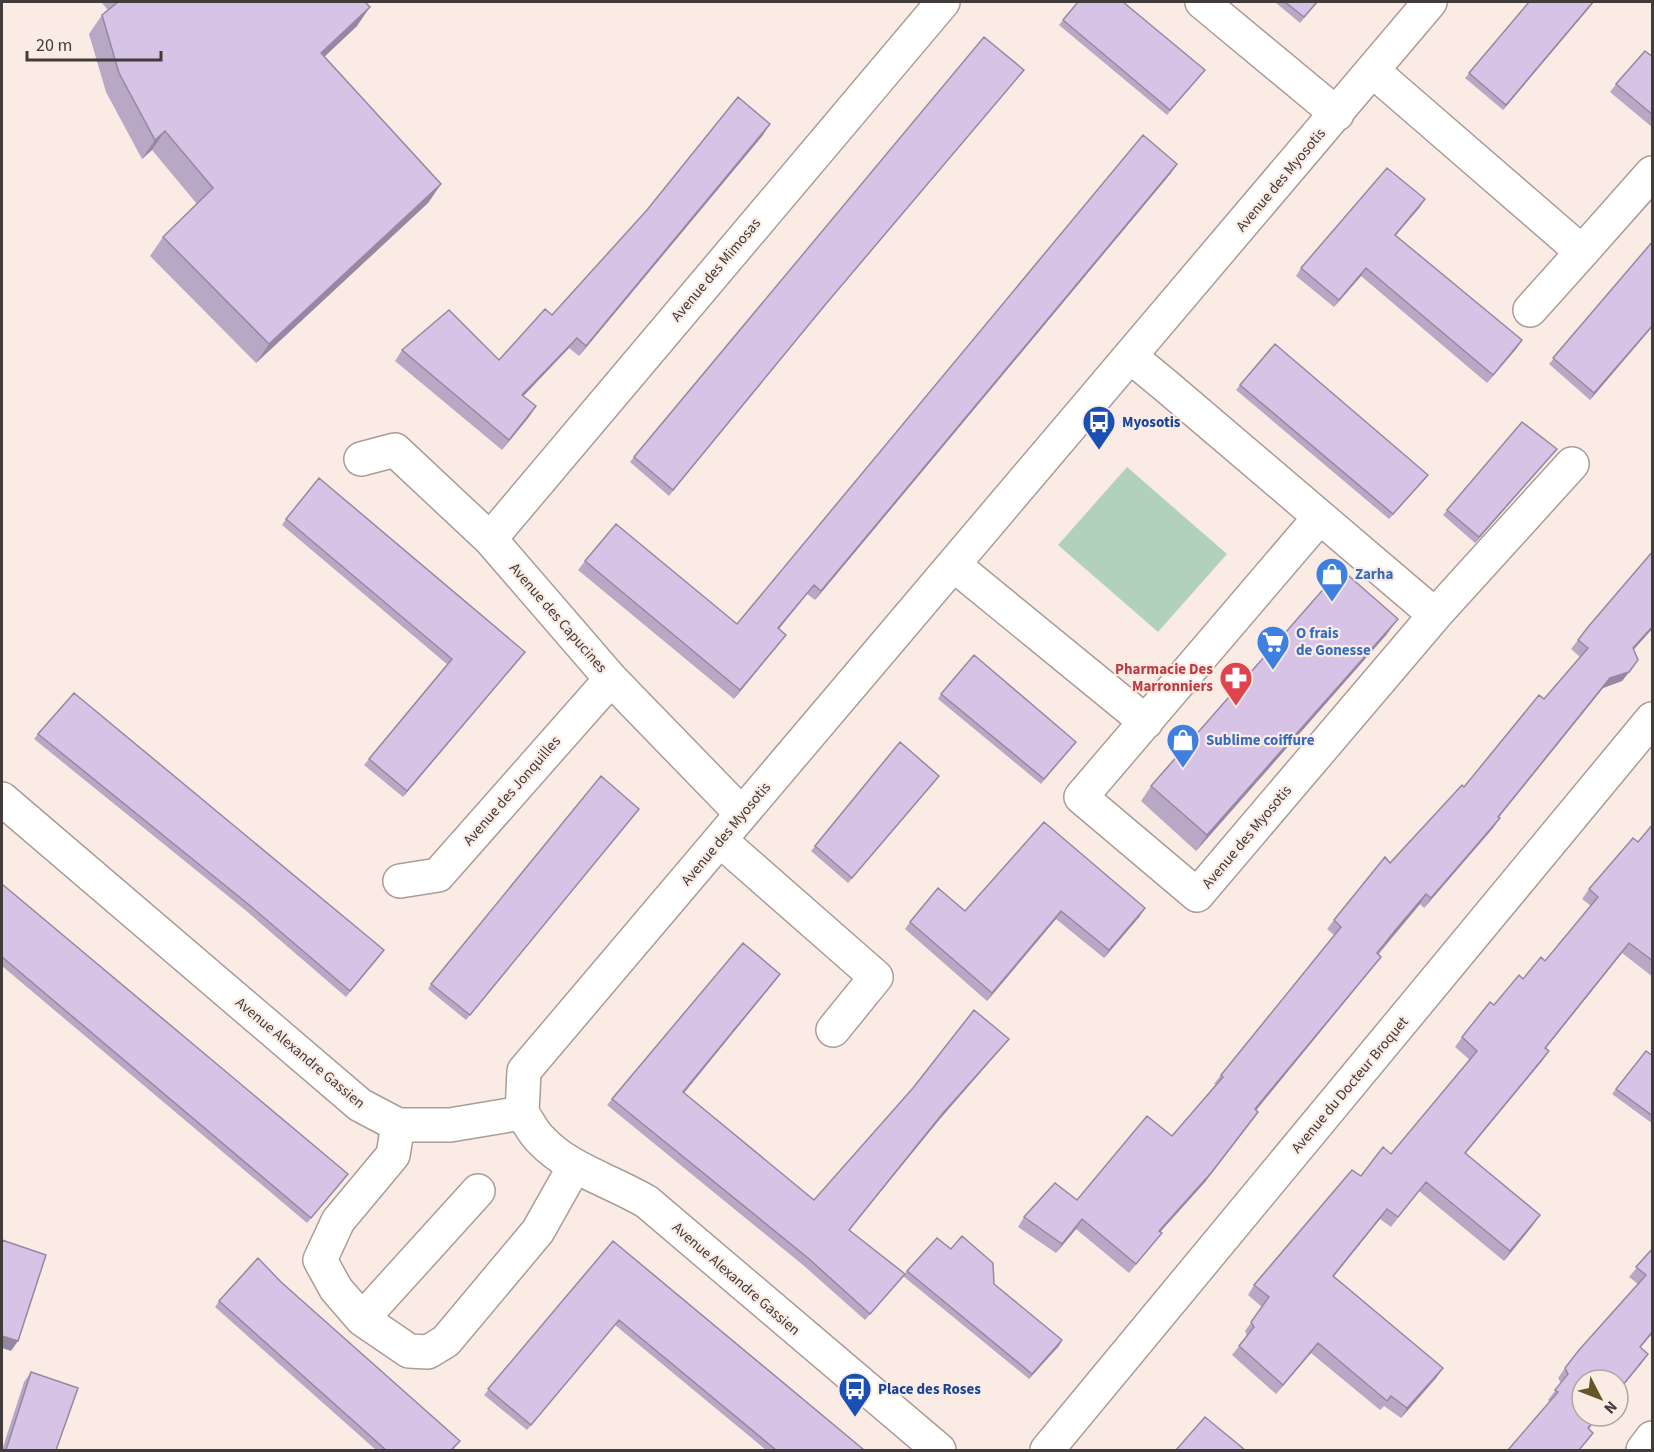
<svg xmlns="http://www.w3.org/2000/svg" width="1654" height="1452" font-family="'Source Sans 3',sans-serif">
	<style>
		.green { fill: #b2d1bc }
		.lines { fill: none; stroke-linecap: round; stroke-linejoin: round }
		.minor-casing { stroke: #aa9c96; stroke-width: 36 }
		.minor { stroke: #fff; stroke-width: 33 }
		.wall { fill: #b8a8c6 }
		.shaded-wall { fill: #9688a1 }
		.building { fill: #d6c3e6; stroke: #9688a1; stroke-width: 1.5 }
		.labels { text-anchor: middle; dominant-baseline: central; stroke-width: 4.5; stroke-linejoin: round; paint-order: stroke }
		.street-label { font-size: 15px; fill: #413b39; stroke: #faece5 }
		.transit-label { font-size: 15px; font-weight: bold; fill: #164399; stroke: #faece5; text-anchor: start }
		.shop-label { font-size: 15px; font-weight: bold; fill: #366cbe; stroke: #faece5; text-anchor: start }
		.health-label { font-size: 15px; font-weight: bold; fill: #be3a42; stroke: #faece5; text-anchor: end }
	</style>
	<rect width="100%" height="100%" fill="#faece5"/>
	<!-- green -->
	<path class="green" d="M 1127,467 L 1227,554 L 1158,632 L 1058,545 Z"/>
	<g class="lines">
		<!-- minor casing -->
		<g class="minor-casing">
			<path id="minor" d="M 1202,2 L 1337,114
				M 1373,71 L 1582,252 L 1530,310
				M 1582,252 L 1652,173
				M 1131,357 L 1165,385 L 1435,615 L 1197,895 L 1081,797 L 1320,517
				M 361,459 L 395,450 L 490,539 L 611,679 L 742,814
				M 490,539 L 943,2
				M 954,565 L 1146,722
				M 1435,615 L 1572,464
				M 2,799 L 360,1105 L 398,1125 L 450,1125 L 522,1113
				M 721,841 L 876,977 L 833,1030
				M 400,881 L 438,875 L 611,679
				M 522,1113 L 524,1071 L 1430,2
				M 522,1113 C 528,1121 533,1133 541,1140 C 569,1170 612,1181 647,1202 L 939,1450
				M 398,1125 L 393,1155 L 338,1221 L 320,1260 L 336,1289 L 362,1319 L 409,1351 L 428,1352 L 446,1341 L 538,1231 L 574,1167
				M 362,1319 L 478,1191
				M 1047,1450 L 1652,719
				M 1643,1450 L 1652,1438"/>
		</g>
		<!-- minor -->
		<use href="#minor" class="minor"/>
	</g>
	<!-- wall -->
	<path class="wall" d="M 101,2 L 365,2 L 357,26 L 324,57 L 441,184 L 428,203 L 256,363 L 150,256 L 163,237 L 197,204 L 152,150 L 142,159 L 106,92 L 89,34 L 102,15 L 108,10 Z
		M 1275,2 L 1318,2 L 1300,23 Z
		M 1529,2 L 1594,2 L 1503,110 L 1465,78 Z
		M 1063,20 L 1201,75 L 1167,115 L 1059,25 Z
		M 1653,57 L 1653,128 L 1610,92 L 1616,84 Z
		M 1020,75 L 821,310 L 669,496 L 630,462 L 634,457 Z
		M 763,135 L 579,356 L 569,348 L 523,396 L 536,406 L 502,450 L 395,361 L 402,350 L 499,360 Z
		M 1177,164 L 1171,173 L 815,600 L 807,594 L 779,629 L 779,644 L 734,699 L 578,570 L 585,561 L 737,624 Z
		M 1420,207 L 1395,236 L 1522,340 L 1487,383 L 1361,276 L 1334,307 L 1296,276 L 1301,268 Z
		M 1653,241 L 1653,326 L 1590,400 L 1549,364 Z
		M 1240,385 L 1424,480 L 1389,519 L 1236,390 Z
		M 1557,449 L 1475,543 L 1443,515 L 1447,510 Z
		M 286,519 L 520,658 L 403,797 L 364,765 L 448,665 L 282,525 Z
		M 1653,551 L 1653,628 L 1634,649 L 1638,660 L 1632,669 L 1622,681 L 1603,688 L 1499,817 L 1493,828 L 1424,908 L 1420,904 L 1392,937 L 1378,954 L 1381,957 L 1374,966 L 1256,1110 L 1258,1112 L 1252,1121 L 1205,1182 L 1160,1232 L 1162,1233 L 1155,1242 L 1129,1273 L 1076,1229 L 1056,1253 L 1018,1227 L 1024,1217 L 1077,1200 L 1172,1136 L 1216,1085 L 1214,1084 L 1221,1075 L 1334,935 L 1327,929 L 1334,920 L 1464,787 L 1544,699 L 1580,657 L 1571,649 L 1578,640 Z
		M 1387,634 L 1196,851 L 1141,801 L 1151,786 Z
		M 941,694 L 1076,742 L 1041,784 L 938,699 Z
		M 38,734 L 380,956 L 346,997 L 244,909 L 34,739 Z
		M 935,781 L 848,883 L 811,851 L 815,846 Z
		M 639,809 L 466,1020 L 428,989 L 431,984 Z
		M 1044,822 L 1140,916 L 1104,958 L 1056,919 L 987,1001 L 905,929 L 910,922 L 965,911 Z
		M 1653,824 L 1653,977 L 1622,953 L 1546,1048 L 1549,1051 L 1542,1061 L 1466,1153 L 1533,1225 L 1504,1261 L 1419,1191 L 1391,1227 L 1380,1219 L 1334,1276 L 1443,1368 L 1436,1378 L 1401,1418 L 1384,1406 L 1380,1410 L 1311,1353 L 1276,1394 L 1232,1355 L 1247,1336 L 1245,1331 L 1262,1307 L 1248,1295 L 1254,1285 L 1361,1176 L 1391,1154 L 1470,1060 L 1455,1047 L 1462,1037 L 1494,1005 L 1545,961 L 1591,906 L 1582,899 L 1589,889 L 1638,842 Z
		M 2,884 L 344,1179 L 307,1223 L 2,966 Z
		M 780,974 L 684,1093 L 814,1200 L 1004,1045 L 939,1120 L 849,1230 L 900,1280 L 865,1320 L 803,1265 L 607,1105 L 612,1099 Z
		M 1653,1056 L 1653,1124 L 1612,1094 L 1616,1089 Z
		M 613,1241 L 864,1450 L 766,1450 L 615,1325 L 527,1430 L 484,1395 Z
		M 1653,1248 L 1653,1333 L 1640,1348 L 1648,1354 L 1589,1429 L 1593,1433 L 1586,1443 L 1548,1400 L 1561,1383 L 1558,1378 L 1565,1368 L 1638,1284 L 1629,1277 Z
		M 951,1249 L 994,1284 L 1062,1340 L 1029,1379 L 903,1276 L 907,1271 Z
		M 281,1282 L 460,1441 L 453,1450 L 376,1450 L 215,1307 L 219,1301 Z
		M 31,1372 L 56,1450 L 2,1450 L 24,1382 Z"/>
	<!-- shaded-wall -->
	<path class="shaded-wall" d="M 1593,2 L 1594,2 L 1503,110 L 1506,105 Z
		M 370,7 L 357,26 L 308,72 L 321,53 Z
		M 1024,70 L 821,310 L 669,496 L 825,305 Z
		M 770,124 L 763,135 L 579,356 L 586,346 Z
		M 165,131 L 152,150 L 142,159 L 155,140 Z
		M 1177,164 L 1171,173 L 815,600 L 821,591 Z
		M 441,184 L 428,203 L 256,363 L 269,344 Z
		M 1425,199 L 1420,207 L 1389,243 L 1395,235 Z
		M 1366,268 L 1361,276 L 1334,307 L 1339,300 Z
		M 1653,325 L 1653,326 L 1590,400 L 1594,393 Z
		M 577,338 L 569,348 L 515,405 L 522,395 Z
		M 1522,340 L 1517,348 L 1487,383 L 1493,375 Z
		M 536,406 L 529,417 L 502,450 L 509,440 Z
		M 1557,449 L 1553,454 L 1475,543 L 1479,537 Z
		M 1428,475 L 1424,480 L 1389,519 L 1393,514 Z
		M 814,585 L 807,594 L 772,637 L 778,628 Z
		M 1398,619 L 1387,634 L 1196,851 L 1207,835 Z
		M 1653,626 L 1653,628 L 1627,657 L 1633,648 Z
		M 786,635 L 779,644 L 734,699 L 740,690 Z
		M 525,652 L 520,658 L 403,797 L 407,791 Z
		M 1638,660 L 1622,681 L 1603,688 L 1492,826 L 1610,678 Z
		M 939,776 L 935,781 L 848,883 L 852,878 Z
		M 1500,818 L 1493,828 L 1424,908 L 1431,898 Z
		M 1426,894 L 1420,904 L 1371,963 L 1398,927 Z
		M 1145,908 L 1140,916 L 1104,958 L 1109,950 Z
		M 1061,911 L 1056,919 L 987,1001 L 992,993 Z
		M 1629,943 L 1622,953 L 1538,1058 L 1545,1048 Z
		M 1381,957 L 1374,966 L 1249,1119 L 1255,1109 Z
		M 780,974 L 776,980 L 679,1099 L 683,1092 Z
		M 1009,1039 L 1004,1045 L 939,1120 L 844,1236 L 943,1113 Z
		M 1549,1051 L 1542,1061 L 1458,1162 L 1465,1153 Z
		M 1258,1112 L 1205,1182 L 1153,1240 L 1159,1231 Z
		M 1387,1209 L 1380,1219 L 1326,1286 L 1333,1276 Z
		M 1540,1215 L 1533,1225 L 1504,1261 L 1510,1251 Z
		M 1082,1219 L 1076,1229 L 1056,1253 L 1062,1244 Z
		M 2,1336 L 18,1341 L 11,1351 L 2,1348 Z
		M 1062,1340 L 1059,1346 L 1029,1379 L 1032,1374 Z
		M 1318,1343 L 1311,1353 L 1276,1394 L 1283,1385 Z
		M 1648,1354 L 1641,1364 L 1618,1392 L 1618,1391 Z
		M 1443,1368 L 1436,1378 L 1401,1418 L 1407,1408 Z"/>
	<!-- building -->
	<path class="building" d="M 118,2 L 365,2 L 370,7 L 321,53 L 441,184 L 269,344 L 163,237 L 213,188 L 165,131 L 155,140 L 119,73 L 102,15 Z
		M 1078,2 L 1123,2 L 1205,70 L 1170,110 L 1063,20 Z
		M 1285,2 L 1317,2 L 1304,17 Z
		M 1529,2 L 1593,2 L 1506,105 L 1469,73 Z
		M 984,37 L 1024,70 L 825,305 L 673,490 L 634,457 Z
		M 1645,51 L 1653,57 L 1653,115 L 1616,84 Z
		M 738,97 L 770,124 L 586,346 L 577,338 L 522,395 L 536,406 L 509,440 L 402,350 L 449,310 L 499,360 L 545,309 L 552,315 L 647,210 Z
		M 1143,135 L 1177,164 L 821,591 L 814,585 L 778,628 L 786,635 L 740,690 L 585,561 L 616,524 L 737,624 Z
		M 1387,168 L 1425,199 L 1395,235 L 1522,340 L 1493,375 L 1366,268 L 1339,300 L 1301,268 Z
		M 1653,241 L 1653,325 L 1594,393 L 1553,358 Z
		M 1275,344 L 1428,475 L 1393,514 L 1240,385 Z
		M 1522,422 L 1557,449 L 1479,537 L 1447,510 Z
		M 319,478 L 525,652 L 407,791 L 369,759 L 452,659 L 286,519 Z
		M 1653,551 L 1653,626 L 1633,648 L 1638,660 L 1629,672 L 1610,678 L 1498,817 L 1500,818 L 1431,898 L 1426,894 L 1398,927 L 1377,953 L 1381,957 L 1255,1109 L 1258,1112 L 1211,1173 L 1159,1231 L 1162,1233 L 1136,1264 L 1082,1219 L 1062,1244 L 1024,1217 L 1055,1183 L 1077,1200 L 1147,1116 L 1172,1136 L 1223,1077 L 1221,1075 L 1341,927 L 1334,920 L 1385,857 L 1390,863 L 1462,785 L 1464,787 L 1539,695 L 1544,699 L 1588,648 L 1578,640 L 1588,627 Z
		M 1341,569 L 1398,619 L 1207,835 L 1151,786 Z
		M 974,655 L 1076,742 L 1044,779 L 941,694 Z
		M 74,693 L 384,950 L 350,991 L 248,904 L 38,734 Z
		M 900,742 L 939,776 L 852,878 L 815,846 Z
		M 601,776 L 639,809 L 470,1015 L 431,984 Z
		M 1044,822 L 1145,908 L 1109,950 L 1061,911 L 992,993 L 910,922 L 938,888 L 965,911 Z
		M 1653,824 L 1653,961 L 1629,943 L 1545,1048 L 1549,1051 L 1465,1153 L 1540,1215 L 1510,1251 L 1426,1182 L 1398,1217 L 1387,1209 L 1333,1276 L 1443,1368 L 1407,1408 L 1391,1396 L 1387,1401 L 1318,1343 L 1283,1385 L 1239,1346 L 1254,1327 L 1251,1322 L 1269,1297 L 1254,1285 L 1352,1170 L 1361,1176 L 1383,1147 L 1391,1154 L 1477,1051 L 1462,1037 L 1490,1002 L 1494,1005 L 1519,975 L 1523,979 L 1541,957 L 1545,961 L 1598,897 L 1589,889 L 1633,838 L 1638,842 Z
		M 2,884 L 348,1174 L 311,1218 L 2,957 Z
		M 743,943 L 780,974 L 683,1092 L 814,1200 L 913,1088 L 974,1010 L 1009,1039 L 943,1113 L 849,1230 L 905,1274 L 870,1314 L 808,1258 L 612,1099 Z
		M 1646,1051 L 1653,1056 L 1653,1116 L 1616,1089 Z
		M 962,1236 L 993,1263 L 994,1284 L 1062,1340 L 1032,1374 L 907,1271 L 937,1238 L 951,1249 Z
		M 2,1240 L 46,1255 L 18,1341 L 2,1336 Z
		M 613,1241 L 864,1450 L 776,1450 L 619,1320 L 531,1425 L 488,1389 Z
		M 1653,1248 L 1653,1331 L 1640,1347 L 1648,1354 L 1618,1391 L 1618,1380 L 1582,1380 L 1582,1416 L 1598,1416 L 1588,1428 L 1593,1433 L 1579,1450 L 1508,1450 L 1558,1392 L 1555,1390 L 1568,1374 L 1565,1368 L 1579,1350 L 1646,1275 L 1636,1267 Z
		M 258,1258 L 281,1282 L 460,1441 L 451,1450 L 386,1450 L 219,1301 Z
		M 31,1372 L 78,1388 L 56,1450 L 6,1450 Z
		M 1205,1417 L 1245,1450 L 1176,1450 Z"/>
	<!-- icons -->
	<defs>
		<g id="bus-pin" transform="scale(1.725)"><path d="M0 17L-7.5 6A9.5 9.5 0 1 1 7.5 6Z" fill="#1a4fb4" stroke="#faece5"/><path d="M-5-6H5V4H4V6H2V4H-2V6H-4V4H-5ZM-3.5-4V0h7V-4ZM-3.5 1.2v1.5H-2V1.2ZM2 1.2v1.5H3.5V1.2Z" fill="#fff"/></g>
		<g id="shop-pin" transform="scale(1.725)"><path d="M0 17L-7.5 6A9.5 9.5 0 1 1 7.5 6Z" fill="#3f7fe0" stroke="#faece5"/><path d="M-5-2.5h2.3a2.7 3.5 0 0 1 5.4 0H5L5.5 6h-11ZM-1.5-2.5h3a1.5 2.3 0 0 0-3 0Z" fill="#fff"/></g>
		<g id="supermarket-pin" transform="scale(1.725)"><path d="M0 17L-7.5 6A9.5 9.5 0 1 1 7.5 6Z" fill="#3f7fe0" stroke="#faece5"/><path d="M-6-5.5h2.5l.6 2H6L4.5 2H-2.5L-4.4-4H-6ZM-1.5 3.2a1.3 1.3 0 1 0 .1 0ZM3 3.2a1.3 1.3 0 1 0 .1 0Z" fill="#fff"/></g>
		<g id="pharmacy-pin" transform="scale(1.725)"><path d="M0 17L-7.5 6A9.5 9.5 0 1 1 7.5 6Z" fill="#e0444e" stroke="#faece5"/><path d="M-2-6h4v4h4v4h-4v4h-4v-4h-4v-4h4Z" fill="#fff"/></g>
	</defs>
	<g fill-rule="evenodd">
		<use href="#bus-pin" x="1099" y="422"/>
		<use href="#shop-pin" x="1332" y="574"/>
		<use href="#supermarket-pin" x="1273" y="642"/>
		<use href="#pharmacy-pin" x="1236" y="678"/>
		<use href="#shop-pin" x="1183" y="740"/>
		<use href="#bus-pin" x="855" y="1389"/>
	</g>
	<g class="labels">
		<!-- street labels -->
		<g class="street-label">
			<text transform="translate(1281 180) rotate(-50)">Avenue des Myosotis</text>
			<text transform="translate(716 270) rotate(-50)">Avenue des Mimosas</text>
			<text transform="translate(558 618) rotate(49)">Avenue des Capucines</text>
			<text transform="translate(512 791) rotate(-49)">Avenue des Jonquilles</text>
			<text transform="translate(726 834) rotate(-50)">Avenue des Myosotis</text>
			<text transform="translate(1247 837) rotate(-50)">Avenue des Myosotis</text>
			<text transform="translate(300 1053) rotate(40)">Avenue Alexandre Gassien</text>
			<text transform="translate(1350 1085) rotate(-50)">Avenue du Docteur Broquet</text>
			<text transform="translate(736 1279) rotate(41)">Avenue Alexandre Gassien</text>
		</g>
		<!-- transit labels -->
		<g class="transit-label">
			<text x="1122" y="422">Myosotis</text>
			<text x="878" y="1389">Place des Roses</text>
		</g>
		<!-- shop labels -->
		<g class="shop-label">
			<text x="1355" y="574">Zarha</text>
			<text x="1296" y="633">O frais<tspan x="1296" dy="17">de Gonesse</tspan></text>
			<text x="1206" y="740">Sublime coiffure</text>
		</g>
		<!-- health labels -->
		<g class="health-label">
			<text x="1213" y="669">Pharmacie Des<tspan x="1213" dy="17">Marronniers</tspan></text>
		</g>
	</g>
	<!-- border -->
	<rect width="1654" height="1452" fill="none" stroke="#413b39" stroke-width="6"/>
	<!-- north arrow -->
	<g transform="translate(1600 1398) rotate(132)"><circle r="28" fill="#faece5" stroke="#b0a5a0" stroke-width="1.5"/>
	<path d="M0-4.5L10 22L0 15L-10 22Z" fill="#665624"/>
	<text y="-9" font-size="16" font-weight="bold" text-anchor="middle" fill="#413b39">N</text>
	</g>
	<!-- scale -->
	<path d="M27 51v9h134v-9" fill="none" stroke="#413b39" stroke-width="3"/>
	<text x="36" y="51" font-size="18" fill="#413b39" stroke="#faece5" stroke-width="4.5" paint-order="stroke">20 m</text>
</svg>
